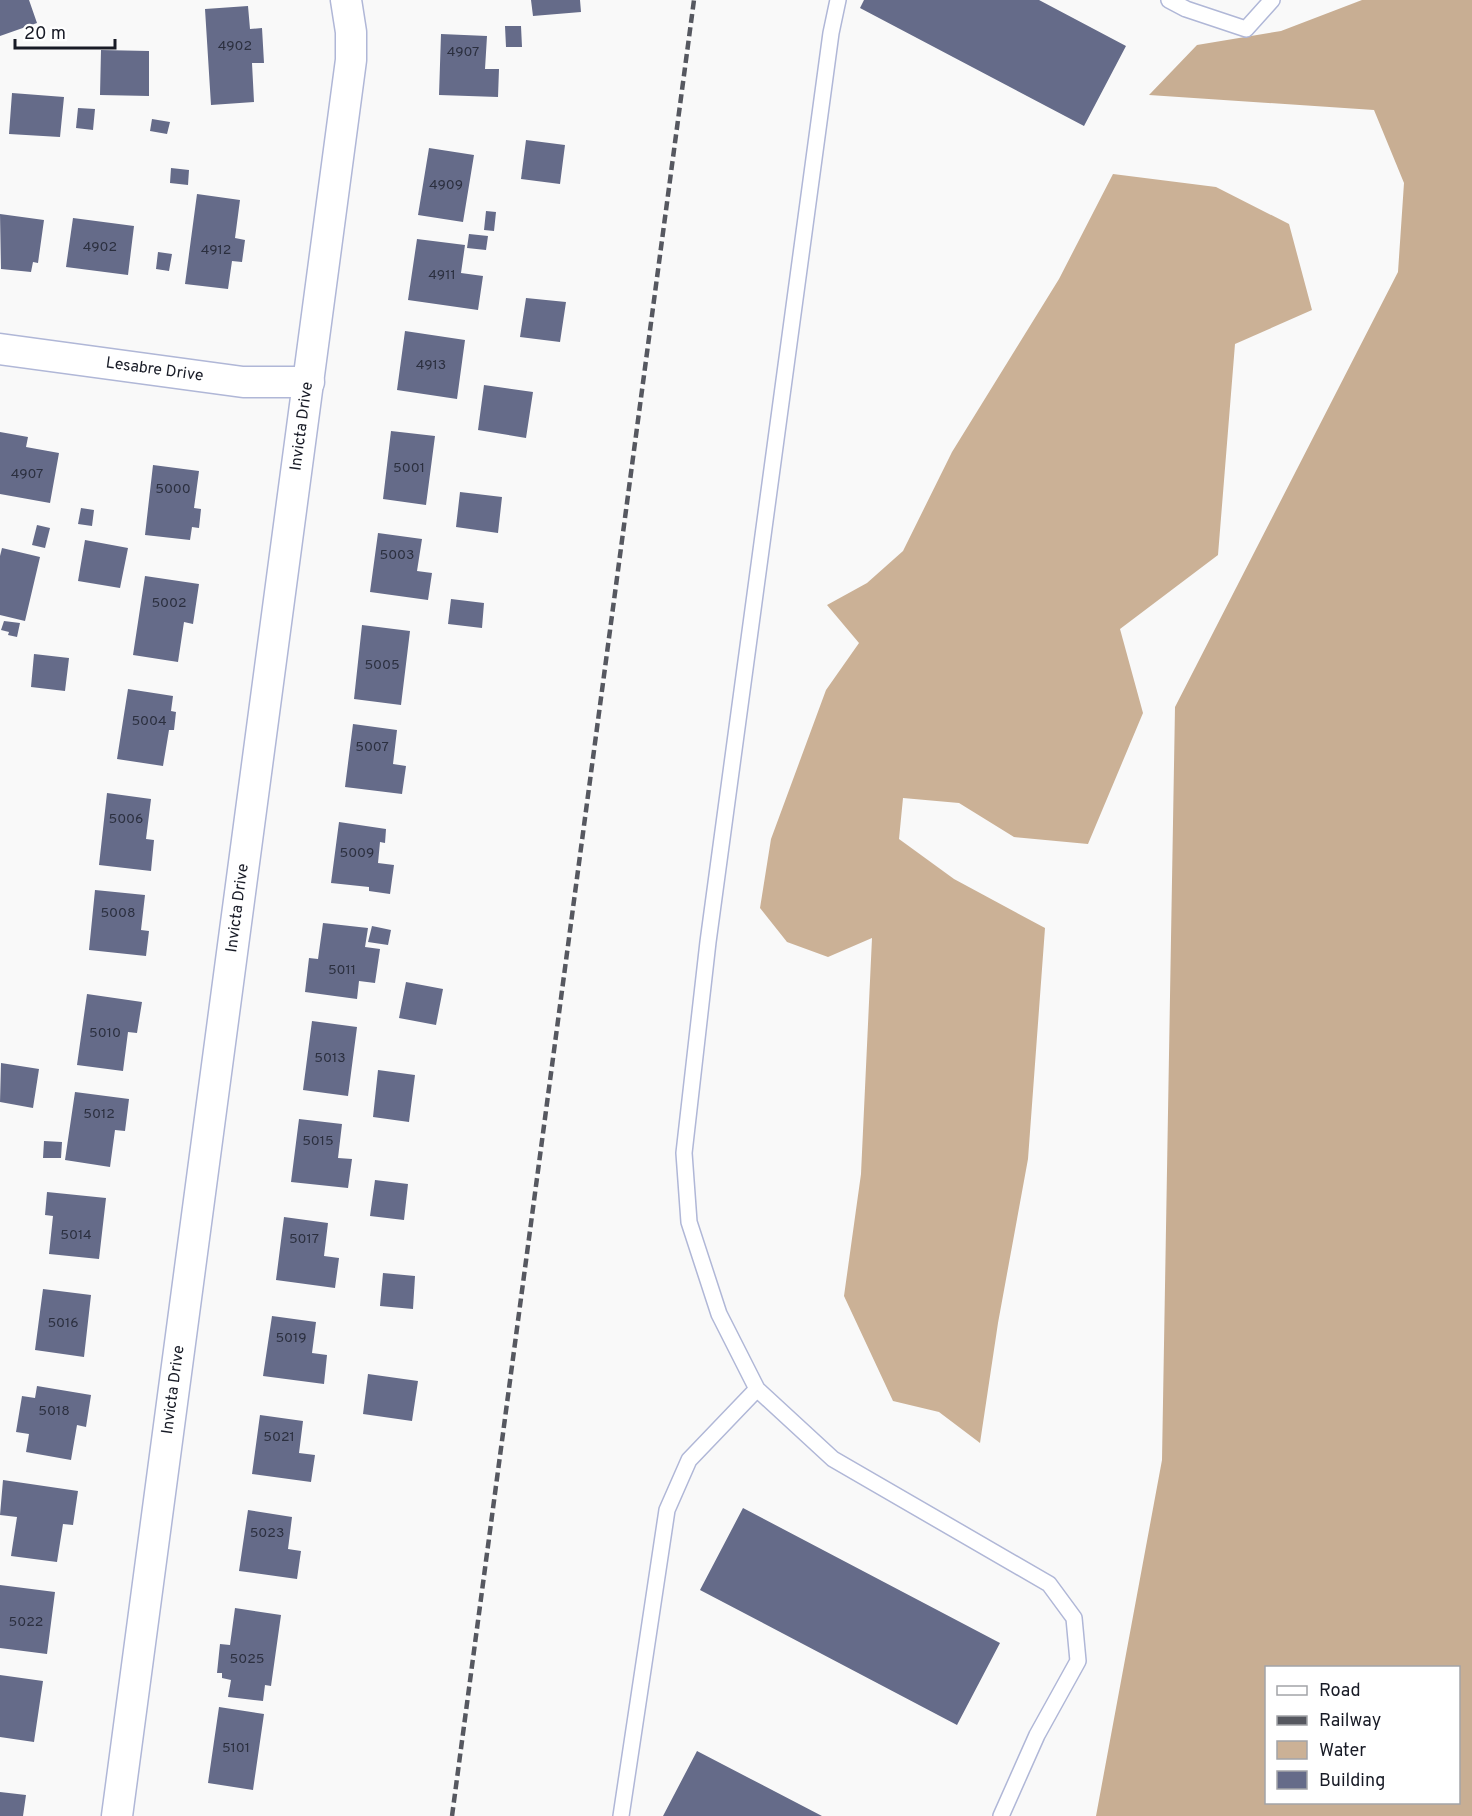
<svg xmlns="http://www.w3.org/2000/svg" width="1472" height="1816" font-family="Overpass,sans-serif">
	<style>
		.forest { fill: #c8ae93; fill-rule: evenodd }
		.water { fill: #cbb196 }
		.building { fill: #656b89 }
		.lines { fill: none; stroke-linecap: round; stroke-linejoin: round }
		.lane-casing { stroke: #b0b7d7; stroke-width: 18 }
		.street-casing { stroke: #b0b7d7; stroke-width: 33 }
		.lane { stroke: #fff; stroke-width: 15 }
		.street { stroke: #fff; stroke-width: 30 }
		.rail { stroke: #565860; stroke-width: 4.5; stroke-dasharray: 9 4.5; stroke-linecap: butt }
		.labels { text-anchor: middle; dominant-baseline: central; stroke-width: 6; stroke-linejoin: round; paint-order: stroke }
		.number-label { font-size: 14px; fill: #2b2f3f }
		.street-label { font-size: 16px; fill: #181b26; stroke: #fff }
	</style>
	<rect width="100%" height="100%" fill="#f9f9f9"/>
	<!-- forest -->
	<path class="forest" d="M 1362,0 L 1472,0 L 1472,1816 L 1096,1816 L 1162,1460 L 1175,707 L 1398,272 L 1404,183 L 1374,110 L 1149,95 L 1197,45 L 1281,31 ZM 1266,1668 L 1458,1668 L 1458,1802 L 1266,1802 Z"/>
	<!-- water -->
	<path class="water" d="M 1113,174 L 1216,187 L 1289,224 L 1312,310 L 1235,344 L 1218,555 L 1120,629 L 1143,713 L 1088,844 L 1014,837 L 959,803 L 903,798 L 899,839 L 954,879 L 1045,928 L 1028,1159 L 998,1323 L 980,1443 L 939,1412 L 893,1401 L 844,1296 L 861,1174 L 872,938 L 828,957 L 787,942 L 760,908 L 771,839 L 826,690 L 859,643 L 827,605 L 867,583 L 903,551 L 952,452 L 1059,279 Z"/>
	<!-- building -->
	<path class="building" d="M 0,0 L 29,0 L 37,23 L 0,36 Z
		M 531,0 L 580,0 L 581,12 L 533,16 Z
		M 864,0 L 1039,0 L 1126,46 L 1084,126 L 860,8 Z
		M 248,6 L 250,29 L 262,28 L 264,63 L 252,63 L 254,102 L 211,105 L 205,9 Z
		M 505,26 L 521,26 L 522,47 L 506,47 Z
		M 441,34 L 487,36 L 485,69 L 499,69 L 498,97 L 439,95 Z
		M 101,50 L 149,51 L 149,96 L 100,95 Z
		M 12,93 L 64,97 L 60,137 L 9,134 Z
		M 78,108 L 95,109 L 93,130 L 76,128 Z
		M 152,119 L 170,122 L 167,134 L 150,131 Z
		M 526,140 L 565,145 L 560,184 L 521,179 Z
		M 429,148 L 474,155 L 463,222 L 418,215 Z
		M 171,168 L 189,170 L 188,185 L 170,183 Z
		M 197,194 L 240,200 L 235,238 L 245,240 L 242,262 L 232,261 L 228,289 L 185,284 Z
		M 486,211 L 496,212 L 494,231 L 484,230 Z
		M 0,214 L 44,220 L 38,263 L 33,262 L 31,272 L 1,269 Z
		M 73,218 L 134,226 L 128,275 L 66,267 Z
		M 469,234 L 488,236 L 486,250 L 467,248 Z
		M 417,239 L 465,245 L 461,273 L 483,276 L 478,310 L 408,300 Z
		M 158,252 L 172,254 L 169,271 L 156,269 Z
		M 526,298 L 566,302 L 560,342 L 520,337 Z
		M 405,331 L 465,340 L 457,399 L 397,390 Z
		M 484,385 L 533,392 L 526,438 L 478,430 Z
		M 391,431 L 435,436 L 426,505 L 383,499 Z
		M 0,432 L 28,437 L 26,447 L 59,453 L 50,503 L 0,494 Z
		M 153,465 L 199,471 L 194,508 L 201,509 L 199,528 L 192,527 L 190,540 L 145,535 Z
		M 460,492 L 502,497 L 498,533 L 456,527 Z
		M 81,508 L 94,510 L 92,526 L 78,524 Z
		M 37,525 L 50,528 L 45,548 L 32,545 Z
		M 378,533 L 422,539 L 417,571 L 432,573 L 428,600 L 370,592 Z
		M 85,540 L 128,548 L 120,588 L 78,581 Z
		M 2,548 L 40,557 L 25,621 L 0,615 L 0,556 Z
		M 145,576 L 199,584 L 193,624 L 184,622 L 178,662 L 133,655 Z
		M 451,599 L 484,603 L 482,628 L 448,624 Z
		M 4,621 L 20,623 L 17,637 L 8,635 L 9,632 L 1,630 Z
		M 362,625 L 410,631 L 401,705 L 354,699 Z
		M 34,654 L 69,658 L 65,691 L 31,687 Z
		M 128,689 L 173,696 L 171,711 L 176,712 L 174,730 L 169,730 L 163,766 L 117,759 Z
		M 353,724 L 397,730 L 393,764 L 406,766 L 402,794 L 345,787 Z
		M 107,793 L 151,799 L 146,839 L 154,840 L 151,871 L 99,865 Z
		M 339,822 L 386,829 L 385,843 L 380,842 L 378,863 L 394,865 L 390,894 L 369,891 L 369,887 L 331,883 Z
		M 95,890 L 145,895 L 141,930 L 149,931 L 146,956 L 89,950 Z
		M 323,923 L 368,928 L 365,947 L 380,949 L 375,983 L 359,981 L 357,999 L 305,992 L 309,958 L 318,959 Z
		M 372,926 L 391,930 L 388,945 L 368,942 Z
		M 406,982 L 443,989 L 436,1025 L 399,1018 Z
		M 87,994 L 142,1002 L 137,1033 L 128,1032 L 123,1071 L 77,1065 Z
		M 312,1021 L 357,1027 L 348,1096 L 303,1090 Z
		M 1,1063 L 39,1069 L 33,1108 L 0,1102 Z
		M 378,1070 L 415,1075 L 409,1122 L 373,1117 Z
		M 75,1092 L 129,1099 L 125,1131 L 115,1130 L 110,1167 L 65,1160 Z
		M 299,1119 L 342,1124 L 338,1158 L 352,1159 L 348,1188 L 291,1182 Z
		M 44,1141 L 62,1142 L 61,1158 L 43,1158 Z
		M 375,1180 L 408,1184 L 404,1220 L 370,1216 Z
		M 47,1192 L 106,1198 L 99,1259 L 49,1254 L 53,1216 L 45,1215 Z
		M 284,1217 L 328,1223 L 324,1256 L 339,1258 L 335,1288 L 276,1280 Z
		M 383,1273 L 415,1276 L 413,1309 L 380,1306 Z
		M 43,1289 L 91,1295 L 84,1357 L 35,1350 Z
		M 272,1316 L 316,1322 L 312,1353 L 327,1355 L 324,1384 L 263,1376 Z
		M 368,1374 L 418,1381 L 412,1421 L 363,1414 Z
		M 37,1386 L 91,1395 L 86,1427 L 77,1425 L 71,1460 L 26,1452 L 29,1434 L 16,1432 L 22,1396 L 35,1398 Z
		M 260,1415 L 303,1421 L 299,1453 L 315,1455 L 311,1482 L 252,1474 Z
		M 3,1480 L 78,1491 L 73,1525 L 63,1524 L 57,1562 L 11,1556 L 17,1517 L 0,1515 Z
		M 743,1508 L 1000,1643 L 957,1725 L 700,1590 Z
		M 248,1510 L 292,1517 L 288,1549 L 301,1551 L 297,1579 L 239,1571 Z
		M 0,1585 L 55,1592 L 47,1654 L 0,1648 Z
		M 235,1608 L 281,1615 L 271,1686 L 265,1685 L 263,1701 L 228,1697 L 231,1680 L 222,1678 L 222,1673 L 217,1673 L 220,1644 L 230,1645 Z
		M 0,1675 L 43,1681 L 34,1742 L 0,1737 Z
		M 219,1707 L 264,1714 L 253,1790 L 208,1783 Z
		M 697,1751 L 822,1816 L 663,1816 Z
		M 0,1792 L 26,1795 L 23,1816 L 0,1816 Z"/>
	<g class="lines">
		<!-- lane casing -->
		<g class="lane-casing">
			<path id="lane" d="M 838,0 L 831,33 L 708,942 L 684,1153 L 689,1222 L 719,1314 L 757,1389 L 833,1459 L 1049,1584 L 1074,1618 L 1078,1661 L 1037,1735 L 1001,1816
				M 1169,0 L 1186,9 L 1246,29 L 1272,0
				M 621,1816 L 667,1510 L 689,1460 L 757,1389"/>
		</g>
		<!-- street casing -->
		<g class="street-casing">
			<g id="street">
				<path id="s1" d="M 0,349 L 243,382 L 309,382"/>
				<path id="s2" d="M 117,1816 L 351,60 L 351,32 L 346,0"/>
			</g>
		</g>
		<!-- lane -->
		<use href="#lane" class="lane"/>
		<!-- street -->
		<use href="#street" class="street"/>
		<!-- rail -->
		<path class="rail" d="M 452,1816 L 694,0"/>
	</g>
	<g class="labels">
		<!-- number labels -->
		<g class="number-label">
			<text x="235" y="46">4902</text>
			<text x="463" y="52">4907</text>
			<text x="446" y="185">4909</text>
			<text x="100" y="247">4902</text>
			<text x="216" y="250">4912</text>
			<text x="442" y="275">4911</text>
			<text x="431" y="365">4913</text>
			<text x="409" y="468">5001</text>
			<text x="27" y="474">4907</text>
			<text x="173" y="489">5000</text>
			<text x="397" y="555">5003</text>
			<text x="169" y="603">5002</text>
			<text x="382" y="665">5005</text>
			<text x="149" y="721">5004</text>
			<text x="372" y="747">5007</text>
			<text x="126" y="819">5006</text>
			<text x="357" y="853">5009</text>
			<text x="118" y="913">5008</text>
			<text x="342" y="970">5011</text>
			<text x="105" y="1033">5010</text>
			<text x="330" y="1058">5013</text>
			<text x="99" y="1114">5012</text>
			<text x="318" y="1141">5015</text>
			<text x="76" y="1235">5014</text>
			<text x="304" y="1239">5017</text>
			<text x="63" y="1323">5016</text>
			<text x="291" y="1338">5019</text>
			<text x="54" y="1411">5018</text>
			<text x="279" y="1437">5021</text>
			<text x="267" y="1533">5023</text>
			<text x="26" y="1622">5022</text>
			<text x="247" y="1659">5025</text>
			<text x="236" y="1748">5101</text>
		</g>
		<!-- street labels -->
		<g class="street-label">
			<text stroke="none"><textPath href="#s1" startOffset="156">Lesabre Drive</textPath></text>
			<text stroke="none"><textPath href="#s2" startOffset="1402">Invicta Drive</textPath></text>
			<text stroke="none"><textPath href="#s2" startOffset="916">Invicta Drive</textPath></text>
			<text stroke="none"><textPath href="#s2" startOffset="430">Invicta Drive</textPath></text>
		</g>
	</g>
	<!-- legend -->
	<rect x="1265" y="1666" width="195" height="138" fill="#ffffff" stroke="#a3a4a8" stroke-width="1.5"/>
	<rect x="1277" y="1686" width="30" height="9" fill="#ffffff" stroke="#a3a4a8" stroke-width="1.5"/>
	<text x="1319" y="1696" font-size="18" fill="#181b26">Road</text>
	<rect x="1277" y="1716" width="30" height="9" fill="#565860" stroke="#a3a4a8" stroke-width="1.5"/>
	<text x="1319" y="1726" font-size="18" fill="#181b26">Railway</text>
	<rect x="1277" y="1741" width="30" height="18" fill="#cbb196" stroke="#a3a4a8" stroke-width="1.5"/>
	<text x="1319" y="1756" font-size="18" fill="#181b26">Water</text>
	<rect x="1277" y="1771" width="30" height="18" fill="#656b89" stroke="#a3a4a8" stroke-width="1.5"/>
	<text x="1319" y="1786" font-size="18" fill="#181b26">Building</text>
	<!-- scale -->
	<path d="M15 39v9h100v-9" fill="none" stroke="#181b26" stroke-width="3"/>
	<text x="24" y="39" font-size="18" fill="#181b26" stroke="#ffffff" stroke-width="4.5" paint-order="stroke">20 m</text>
</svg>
